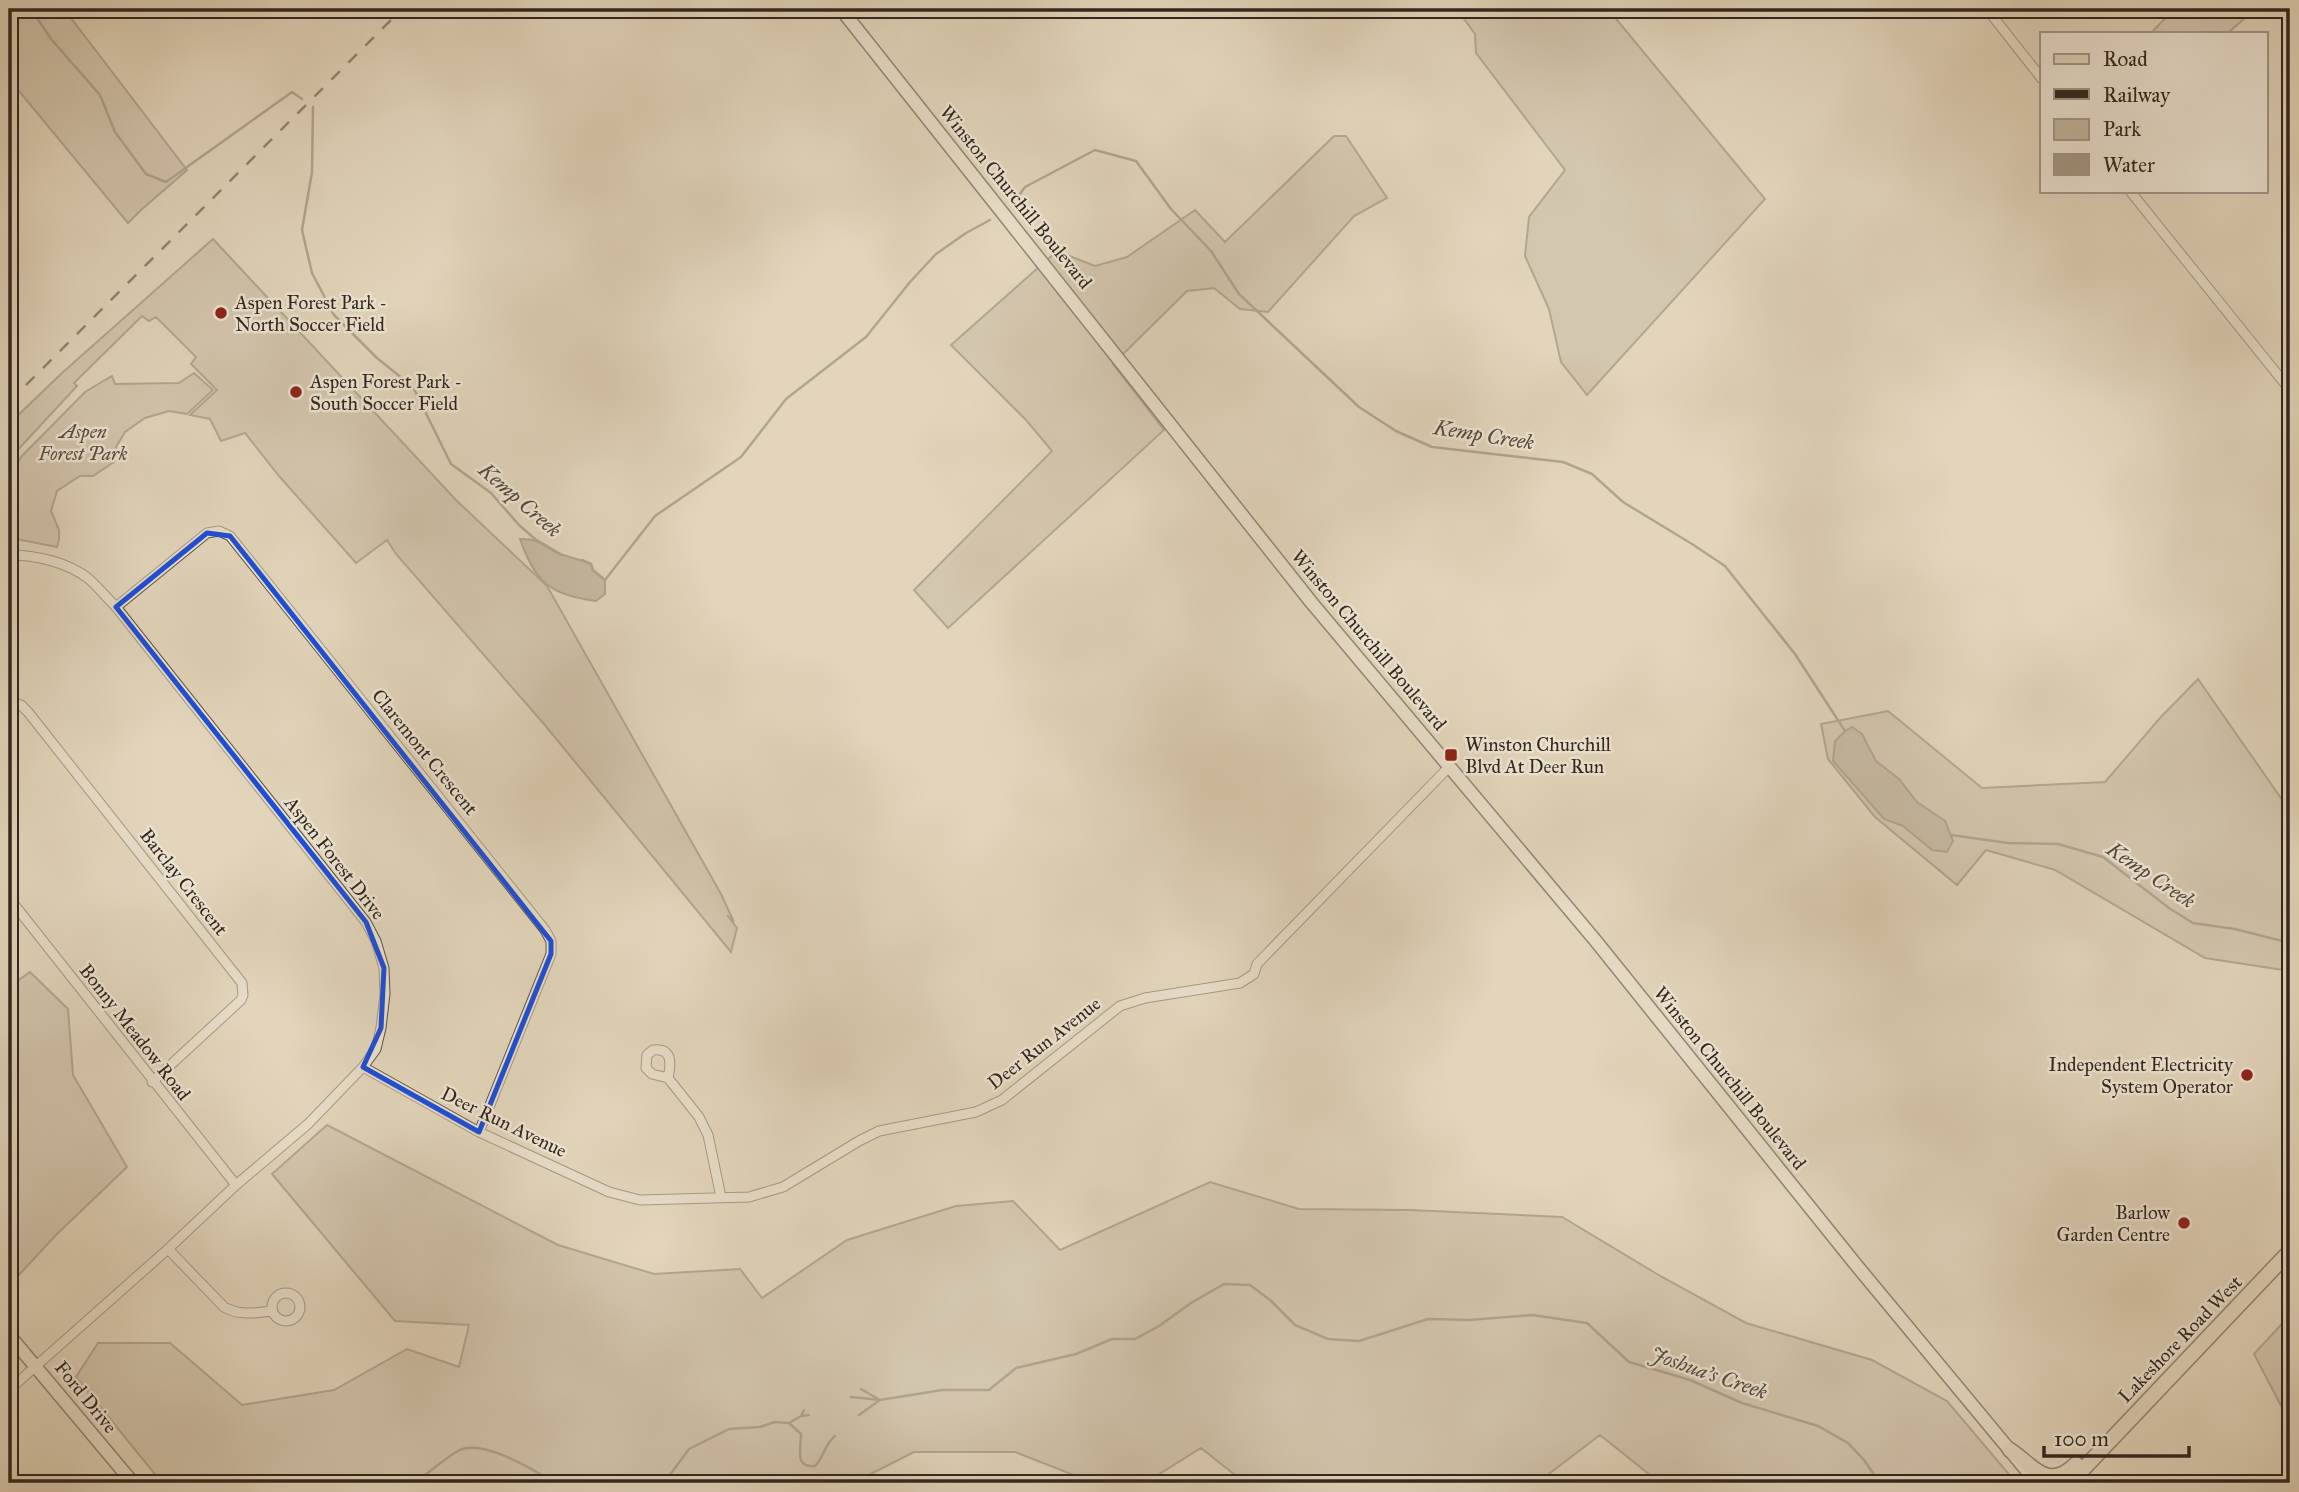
<svg xmlns="http://www.w3.org/2000/svg" width="2299" height="1492" font-family="'IM FELL Great Primer',serif">
	<style>
		.green { fill: #c4b7a0; stroke: #7a6f5f; stroke-width: 2 }
		.water { fill: #a69a86; stroke: #776c5c; stroke-width: 2 }
		.lines { fill: none; stroke-linecap: round; stroke-linejoin: round }
		.stream { stroke: #776c5c; stroke-width: 2.5 }
		.street-casing { stroke: #5d5245; stroke-width: 11 }
		.secondary-casing { stroke: #31271e; stroke-width: 15 }
		.primary-casing { stroke: #31271e; stroke-width: 17 }
		.street { stroke: #ece4d3; stroke-width: 9 }
		.secondary { stroke: #ece4d3; stroke-width: 12 }
		.primary { stroke: #e2d5bb; stroke-width: 14 }
		.rail { stroke: #31271e; stroke-width: 2.5; stroke-dasharray: 12 12; stroke-linecap: butt }
		.marked { fill: none; stroke: #1d4ed8; stroke-width: 5; stroke-linejoin: round }
		.poi-dot { fill: #8f2418; stroke: #ece4d3; stroke-width: 2.5 }
		.labels { text-anchor: middle; dominant-baseline: central; stroke-width: 5; stroke-linejoin: round; paint-order: stroke }
		.street-label { font-size: 19px; fill: #31271e; stroke: #ece4d3 }
		.poi-label { font-size: 19px; fill: #31271e; stroke: #ece4d3; text-anchor: start }
		.park-label { font-size: 19px; font-style: italic; fill: #564b3e; stroke: #ece4d3 }
		.water-label { font-size: 21px; font-style: italic; fill: #544a3d; stroke: #ece4d3 }
	</style>
	<rect width="100%" height="100%" fill="#e2d5bb"/>
	<filter id="stains"><feTurbulence type="fractalNoise" baseFrequency=".00286" numOctaves="4"/><feColorMatrix values="0 0 0 0 .2 0 0 0 0 .09 0 0 0 0 .02 0 0 0 .5 -.17"/></filter>
	<radialGradient id="worn" r=".72"><stop offset=".6" stop-color="#630" stop-opacity="0"/><stop offset="1" stop-color="#630" stop-opacity=".3"/></radialGradient>
	<!-- green -->
	<path class="green" d="M 9,9 L 64,9 L 187,170 L 141,210 L 128,223 L 9,79 Z
		M 1457,9 L 1608,9 L 1765,199 L 1587,395 L 1561,362 L 1549,309 L 1525,256 L 1529,217 L 1565,170 L 1476,53 L 1475,34 Z
		M 2174,9 L 2255,9 L 2228,33 L 2151,33 Z
		M 1334,136 L 1346,136 L 1387,198 L 1354,216 L 1268,312 L 1240,309 L 1214,288 L 1187,291 L 1113,364 L 1164,430 L 948,628 L 914,590 L 1052,451 L 1027,421 L 951,345 L 1057,251 L 1095,266 L 1127,257 L 1195,210 L 1225,242 Z
		M 213,239 L 456,500 L 547,586 L 721,894 L 734,922 L 727,915 L 737,928 L 731,952 L 544,724 L 396,554 L 387,540 L 356,563 L 279,476 L 245,433 L 221,441 L 210,419 L 190,415 L 217,390 L 191,364 L 196,357 L 156,317 L 149,321 L 142,316 L 74,383 L 77,386 L 13,455 L 9,464 L 9,424 L 62,373 Z
		M 194,373 L 213,390 L 187,414 L 169,411 L 145,418 L 125,432 L 116,447 L 114,462 L 93,476 L 80,476 L 57,491 L 51,511 L 59,530 L 59,539 L 57,547 L 16,539 C 12,511 5,482 21,457 L 85,392 L 112,376 L 115,384 L 179,383 Z
		M 2198,679 L 2290,811 L 2290,971 L 2205,958 L 2055,870 L 1986,850 L 1957,885 L 1875,817 L 1828,759 L 1821,724 L 1888,711 L 1982,788 L 2105,782 L 2160,718 Z
		M 30,972 L 68,1009 L 73,1075 L 127,1167 L 56,1235 L 17,1277 L 9,1271 L 9,987 Z
		M 327,1125 L 558,1245 L 654,1274 L 740,1269 L 762,1298 L 847,1240 L 956,1206 L 1013,1201 L 1060,1250 L 1210,1182 L 1299,1209 L 1410,1210 L 1562,1217 L 1662,1277 L 1746,1323 L 1872,1360 L 1947,1401 L 2013,1479 L 2013,1483 L 1660,1483 L 1600,1435 L 1537,1483 L 1245,1483 L 1201,1448 L 1145,1483 L 1094,1483 L 1015,1452 L 914,1452 L 853,1483 L 162,1483 L 76,1377 L 98,1343 L 170,1343 L 242,1405 L 334,1390 L 407,1349 L 459,1367 L 469,1325 L 395,1321 L 272,1174 Z
		M 2290,1315 L 2290,1423 L 2254,1354 Z"/>
	<!-- water -->
	<path class="water" d="M 520,539 C 545,539 543,549 563,555 C 573,558 581,560 591,564 L 593,571 L 605,580 L 605,594 L 596,601 C 550,594 536,584 520,539 Z
		M 1852,727 L 1862,734 L 1876,761 L 1899,779 L 1917,802 L 1945,821 L 1953,841 L 1947,852 L 1932,850 L 1903,826 L 1884,819 L 1833,761 L 1835,741 L 1845,731 Z"/>
	<g class="lines">
		<!-- stream -->
		<path class="stream" d="M 31,9 L 51,39 L 100,95 L 115,132 L 146,174 L 166,182 L 292,92 L 302,99
			M 313,107 L 312,172 L 302,230 L 312,273 L 334,315 L 377,358 L 413,387 L 451,464 L 491,493 L 519,525 L 535,539 L 562,555
			M 1014,202 L 1025,187 L 1095,150 L 1136,161 L 1171,209 L 1211,251 L 1239,294 L 1359,407 L 1396,431 L 1432,447 L 1563,462 L 1592,474 L 1623,502 L 1692,544 L 1725,566 L 1795,654 L 1845,731
			M 582,560 L 591,564 L 593,570 L 605,580 L 655,516 L 741,457 L 786,399 L 866,337 L 910,282 L 936,254 L 966,233 L 990,220
			M 1951,835 L 2008,843 L 2058,844 L 2103,857 L 2169,908 L 2193,923 L 2235,929 L 2290,943
			M 861,1389 L 880,1400
			M 851,1397 L 880,1400
			M 859,1415 L 880,1400 L 942,1390 L 989,1390 L 1016,1368 L 1076,1354 L 1112,1339 L 1135,1339 L 1159,1326 L 1191,1303 L 1224,1284 L 1250,1285 L 1270,1300 L 1295,1325 L 1328,1339 L 1359,1341 L 1428,1319 L 1469,1320 L 1532,1315 L 1587,1323 L 1629,1362 L 1690,1380 L 1742,1403 L 1818,1426 L 1848,1443 L 1864,1460 L 1880,1483
			M 801,1416 L 809,1415
			M 789,1423 L 801,1416 L 804,1410
			M 414,1483 C 428,1474 445,1458 458,1451 C 481,1438 534,1469 553,1483
			M 664,1483 L 689,1449 L 729,1429 L 760,1427 L 775,1422 L 789,1423 L 801,1434 C 801,1449 794,1468 815,1466 C 824,1457 824,1445 835,1436"/>
		<!-- street casing -->
		<g class="street-casing">
			<path id="street" d="M 1987,9 L 2042,79
				M 2130,191 L 2290,390
				M 9,555 C 35,555 68,562 89,579 C 98,587 107,598 116,607 L 366,922 L 376,941 L 384,968 L 385,994 L 381,1028 L 376,1049 L 363,1067 L 308,1124 L 236,1185 L 168,1249 L 9,1390
				M 116,607 L 207,533 L 219,531 L 230,536 L 545,930 L 551,941 L 551,954 L 479,1132
				M 9,701 L 21,705 L 28,712 L 242,983 L 243,995 L 241,1000 L 152,1082
				M 9,898 L 236,1185
				M 653,1050 C 673,1048 671,1064 668,1078 L 652,1074 L 646,1068 L 647,1055 Z
				M 363,1067 L 479,1132 L 609,1192 L 640,1200 L 749,1197 L 783,1187 L 859,1141 L 879,1131 L 976,1112 L 1002,1100 L 1120,1006 L 1145,998 L 1240,983 L 1254,974 L 1257,964 L 1449,767
				M 668,1078 L 699,1117 L 708,1135 L 721,1197
				M 168,1249 L 224,1307 C 240,1316 255,1313 272,1311
				M272 1307a14 14 0 1 1 28 0a14 14 0 1 1-28 0Z"/>
		</g>
		<!-- secondary casing -->
		<g class="secondary-casing">
			<path id="secondary" d="M 841,9 L 1311,602 L 1595,940 L 1857,1266 L 2037,1483
				M 9,1335 L 133,1483"/>
		</g>
		<!-- primary casing -->
		<g class="primary-casing">
			<path id="primary" d="M 2010,1450 C 2034,1466 2047,1492 2076,1464
				M 2070,1483 L 2290,1251"/>
		</g>
		<!-- street -->
		<use href="#street" class="street"/>
		<!-- secondary -->
		<use href="#secondary" class="secondary"/>
		<!-- primary -->
		<use href="#primary" class="primary"/>
		<!-- rail -->
		<path class="rail" d="M 9,402 L 402,9"/>
	</g>
	<!-- marked area -->
	<path d="M0 0H2299V1492H0ZM 207,533 L 230,536 L 551,941 L 551,954 L 479,1132 L 363,1067 L 381,1028 L 384,968 L 366,922 L 116,607 Z" fill="#e2d5bb" fill-opacity=".55" fill-rule="evenodd"/>
	<path class="marked" d="M 207,533 L 230,536 L 551,941 L 551,954 L 479,1132 L 363,1067 L 381,1028 L 384,968 L 366,922 L 116,607 Z"/>
	<!-- markers -->
	<g class="poi-dot">
		<circle cx="221" cy="313" r="7"/>
		<circle cx="296" cy="392" r="7"/>
		<rect x="1444" y="748" width="14" height="14" rx="3.5"/>
		<circle cx="2247" cy="1075" r="7"/>
		<circle cx="2184" cy="1223" r="7"/>
	</g>
	<g class="labels">
		<!-- street labels -->
		<g class="street-label">
			<text transform="translate(1016 197) rotate(51)">Winston Churchill Boulevard</text>
			<text transform="translate(1369 640) rotate(50)">Winston Churchill Boulevard</text>
			<text transform="translate(425 752) rotate(51)">Claremont Crescent</text>
			<text transform="translate(335 858) rotate(52)">Aspen Forest Drive</text>
			<text transform="translate(184 882) rotate(52)">Barclay Crescent</text>
			<text transform="translate(135 1032) rotate(52)">Bonny Meadow Road</text>
			<text transform="translate(1044 1043) rotate(-38)">Deer Run Avenue</text>
			<text transform="translate(1730 1078) rotate(51)">Winston Churchill Boulevard</text>
			<text transform="translate(504 1122) rotate(26)">Deer Run Avenue</text>
			<text transform="translate(2180 1339) rotate(-46)">Lakeshore Road West</text>
			<text transform="translate(86 1397) rotate(51)">Ford Drive</text>
		</g>
		<!-- poi labels -->
		<g class="poi-label">
			<text x="235" y="302">Aspen Forest Park -<tspan x="235" dy="22">North Soccer Field</tspan></text>
			<text x="310" y="381">Aspen Forest Park -<tspan x="310" dy="22">South Soccer Field</tspan></text>
			<text x="1465" y="744">Winston Churchill<tspan x="1465" dy="22">Blvd At Deer Run</tspan></text>
			<text x="2233" y="1064" text-anchor="end">Independent Electricity<tspan x="2233" dy="22">System Operator</tspan></text>
			<text x="2170" y="1212" text-anchor="end">Barlow<tspan x="2170" dy="22">Garden Centre</tspan></text>
		</g>
		<!-- park labels -->
		<g class="park-label">
			<text x="83" y="431">Aspen<tspan x="83" dy="22">Forest Park</tspan></text>
		</g>
		<!-- water labels -->
		<g class="water-label">
			<text transform="translate(1484 435) rotate(9)">Kemp Creek</text>
			<text transform="translate(520 500) rotate(41)">Kemp Creek</text>
			<text transform="translate(2151 875) rotate(34)">Kemp Creek</text>
			<text transform="translate(1709 1373) rotate(19)">Joshua's Creek</text>
		</g>
	</g>
	<!-- margin -->
	<rect width="2299" height="1492" fill="none" stroke="#e2d5bb" stroke-width="35"/>
	<rect x="10" y="10" width="2278" height="1471" fill="none" stroke="#31271e" stroke-width="3.5"/>
	<rect x="18" y="18" width="2264" height="1457" fill="none" stroke="#31271e" stroke-width="2"/>
	<!-- legend -->
	<rect x="2040" y="32" width="228" height="161" fill="#ece4d3" stroke="#a1988b" stroke-width="2"/>
	<rect x="2054" y="54" width="35" height="10" fill="#e2d5bb" stroke="#a1988b" stroke-width="2"/>
	<text x="2103" y="66" font-size="21" fill="#31271e">Road</text>
	<rect x="2054" y="89" width="35" height="10" fill="#31271e" stroke="#a1988b" stroke-width="2"/>
	<text x="2103" y="102" font-size="21" fill="#31271e">Railway</text>
	<rect x="2054" y="119" width="35" height="21" fill="#c4b7a0" stroke="#a1988b" stroke-width="2"/>
	<text x="2103" y="136" font-size="21" fill="#31271e">Park</text>
	<rect x="2054" y="154" width="35" height="21" fill="#a69a86" stroke="#a1988b" stroke-width="2"/>
	<text x="2103" y="172" font-size="21" fill="#31271e">Water</text>
	<!-- scale -->
	<path d="M2044 1446v10h145v-10" fill="none" stroke="#31271e" stroke-width="3.5"/>
	<text x="2054" y="1446" font-size="21" fill="#31271e" stroke="#ece4d3" stroke-width="5" paint-order="stroke">100 m</text>
	<rect width="100%" height="100%" filter="url(#stains)"/>
	<rect width="100%" height="100%" fill="url(#worn)"/>
</svg>
